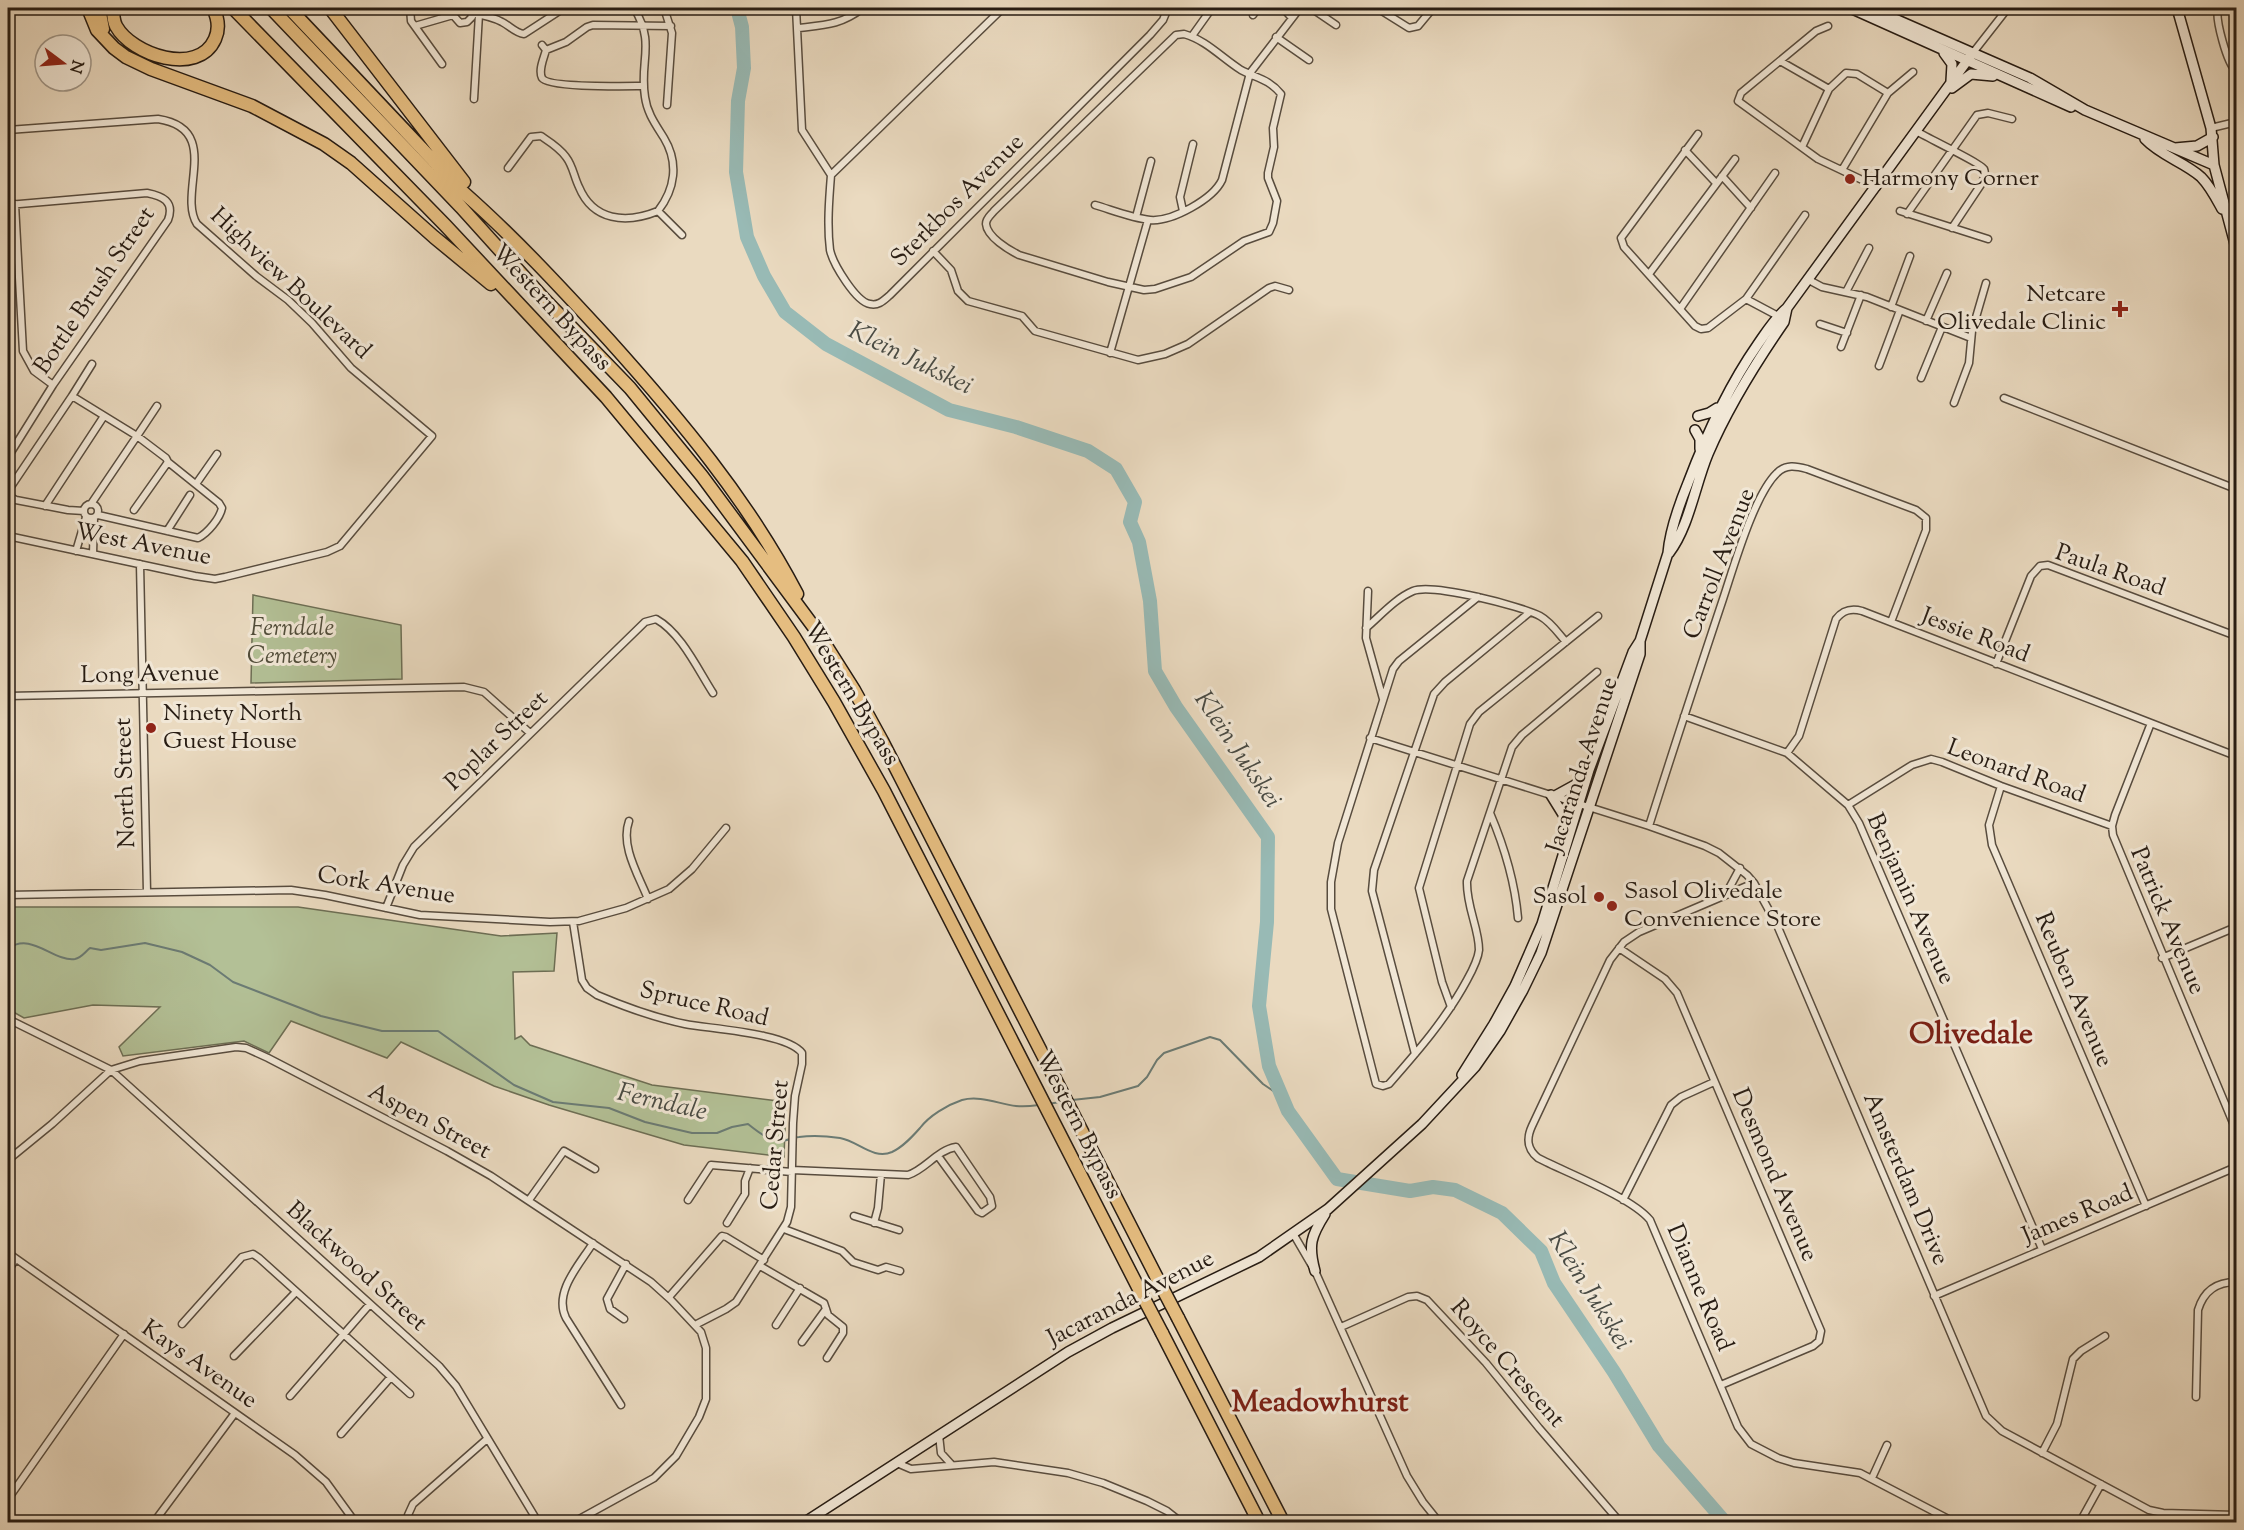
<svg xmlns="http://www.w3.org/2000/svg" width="2244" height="1530" font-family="'Sorts Mill Goudy',serif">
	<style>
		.green { fill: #b3c096; stroke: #6d6e54; stroke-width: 1.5 }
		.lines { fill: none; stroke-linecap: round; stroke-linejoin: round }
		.stream { stroke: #6b7b74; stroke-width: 2 }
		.river { stroke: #98bab5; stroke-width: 14 }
		.street-casing { stroke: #584c3e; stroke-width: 9 }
		.secondary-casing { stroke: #271c13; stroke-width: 12 }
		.highway-casing { stroke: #271c13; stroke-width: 15 }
		.street { stroke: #f1e7d6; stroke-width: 6 }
		.secondary { stroke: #f1e7d6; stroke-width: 9 }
		.highway { stroke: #e5bd80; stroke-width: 12 }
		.highway-bridge-casing { stroke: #271c13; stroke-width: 15; stroke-linecap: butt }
		.highway-bridge { stroke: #e5bd80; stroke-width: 12 }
		.poi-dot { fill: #8f2418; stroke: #f1e7d6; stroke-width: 2 }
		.labels { text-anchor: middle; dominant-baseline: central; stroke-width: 6; stroke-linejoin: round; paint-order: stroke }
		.poi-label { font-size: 24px; fill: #271c13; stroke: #f1e7d6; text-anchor: start }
		.street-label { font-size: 24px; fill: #271c13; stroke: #f1e7d6 }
		.park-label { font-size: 24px; font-style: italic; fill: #514d3a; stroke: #f1e7d6 }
		.water-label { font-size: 26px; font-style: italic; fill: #494b44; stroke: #f1e7d6 }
		.district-label { font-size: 30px; font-weight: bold; fill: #7a1f14; stroke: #f1e7d6 }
	</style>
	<rect width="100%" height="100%" fill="#eadac0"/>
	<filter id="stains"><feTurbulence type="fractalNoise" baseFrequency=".00333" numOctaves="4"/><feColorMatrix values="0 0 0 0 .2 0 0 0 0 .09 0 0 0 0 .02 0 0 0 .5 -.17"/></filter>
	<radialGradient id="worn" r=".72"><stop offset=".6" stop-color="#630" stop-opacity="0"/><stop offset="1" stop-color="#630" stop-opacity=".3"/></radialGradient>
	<!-- green -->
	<path class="green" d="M 253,595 L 401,625 L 402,679 L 251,683 Z
		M 8,907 L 298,907 L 501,936 L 557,933 L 554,971 L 513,972 L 515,1039 L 521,1036 L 530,1045 L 652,1085 L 786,1102 L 784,1157 L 684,1145 L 549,1105 L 494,1086 L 401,1042 L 387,1058 L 291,1021 L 269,1053 L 244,1041 L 123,1056 L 119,1047 L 160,1007 L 93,1005 L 24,1018 L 8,1009 Z"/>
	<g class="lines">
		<!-- stream -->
		<path class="stream" d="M 8,949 C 31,931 53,962 75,959 C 81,958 85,952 90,948 L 101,950 L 145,943 L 182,952 L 210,965 L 233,982 L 321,1016 L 382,1031 L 438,1031 L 514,1085 L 553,1102 L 609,1108 L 645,1122 L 692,1133 L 717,1133 L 732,1127 L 748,1124 C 758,1132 768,1140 781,1141 C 787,1141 793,1137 799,1137 C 812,1135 827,1136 840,1138 C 858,1141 873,1160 892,1152 C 903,1147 912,1137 920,1128 C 929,1116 947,1105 962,1100 C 980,1095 999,1104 1016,1106 C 1024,1107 1032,1106 1039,1105
			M 1072,1100 L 1100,1097 L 1138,1086 L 1147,1077 L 1157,1060 L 1164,1053 L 1210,1037 L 1220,1040 L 1263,1084 L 1282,1097
			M 1048,1104 L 1060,1102"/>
		<!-- river -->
		<path class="river" d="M 737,8 L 742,27 L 744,68 L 738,101 L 736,172 L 747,237 L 764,276 L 785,312 L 826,344 L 949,410 L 1016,427 L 1088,451 L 1116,469 L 1135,502 L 1130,522 L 1139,542 L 1150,601 L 1155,671 L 1176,707 L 1268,837 L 1267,922 L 1259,1006 L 1269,1066 L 1288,1111 L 1337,1179 L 1410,1191 L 1433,1187 L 1455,1190 L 1502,1213 L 1541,1251 L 1554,1283 L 1614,1372 L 1659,1446 L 1725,1522"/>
		<!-- street casing -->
		<g class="street-casing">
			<path id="street" d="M 410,8 L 411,21 L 442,64
				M 634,8 C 656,44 639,61 645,97 C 647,113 656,125 664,138 C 679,163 675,189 658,211
				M 664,8 L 672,33 L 667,105
				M 796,8 L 802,130 L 831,175
				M 1283,8 L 1291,17
				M 1311,8 L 1336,25
				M 1377,8 L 1409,28 L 1418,26 L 1433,8
				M 1405,8 L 1407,10
				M 2218,8 C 2215,19 2227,64 2236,71
				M 472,13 C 483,15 493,17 502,22 C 510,26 515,33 524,34 L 564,8
				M 453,15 L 460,23 L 467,22 L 472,17 L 470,8
				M 1253,15 L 1258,8
				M 415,26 L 453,15
				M 1828,26 L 1816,31 L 1741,93 L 1738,101 L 1818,159 L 1877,187
				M 798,28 C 825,25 841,25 863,8
				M 1184,34 C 1206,40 1222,58 1241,70 C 1256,78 1269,79 1281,94 L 1273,128 L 1274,147 L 1268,173 L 1268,178 L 1277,201 L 1273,223 L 1269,232 L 1244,241 L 1191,277 L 1155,289 L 1144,290 L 1108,282 L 1019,255 C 1009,250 987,237 986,224 C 986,218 991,215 994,211 L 1176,35 Z
				M 1192,36 L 1212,8
				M 1276,37 L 1309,60
				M 542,45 L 546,50 L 566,42 L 587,27 L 593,25 L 671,26
				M 546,50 C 544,58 538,70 542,78 C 548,88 628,86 644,86
				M 1972,54 L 2008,8
				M 1780,61 L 1829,89
				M 474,99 L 479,14
				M 2211,128 L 2236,122
				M 8,130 L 158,119 C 223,129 177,193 197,224 L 256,276 L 288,300 L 312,323 L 351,368 L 432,436 L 340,546 L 327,552 L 225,577 L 215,579 L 195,576 L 8,536
				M 1916,131 C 1926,137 1982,164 1984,169 C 1986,174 1984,178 1982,183 L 1952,228
				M 1698,134 L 1621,238 L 1624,247 L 1695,326 L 1701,329 L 1708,328 L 1746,299 L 1805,215
				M 1802,147 L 1829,89 L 1846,73 L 1857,74 L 1888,93
				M 1685,150 L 1716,183
				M 508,168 L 531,137 L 541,136 C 550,142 560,148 566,157 C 573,166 574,177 579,187 C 593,221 626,224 658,211
				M 1842,170 L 1888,93 L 1913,72
				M 831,175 C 829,200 827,226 830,250 C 833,264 856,302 870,304 C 879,306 884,300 890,295 L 1150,35 L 1163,20 L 1168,8
				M 831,175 L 1003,8
				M 1722,176 L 1751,208
				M 15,204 L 23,351 L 34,371 L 53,385
				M 8,205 L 147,193 C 162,196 175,201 168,220 L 53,385 L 8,457
				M 1095,205 C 1112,210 1132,218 1150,220 C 1172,222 1213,199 1222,180 L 1250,73 L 1300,8
				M 658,211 L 682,235
				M 1183,211 L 1180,197 L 1193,144
				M 1900,211 L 1988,239
				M 1907,214 L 1977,115 L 1988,113 L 2012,119
				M 1136,217 L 1151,161
				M 933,251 L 951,270 L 958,291 L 968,301 L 1022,316 L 1035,331 L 1138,360 L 1165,354 L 1188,344 L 1269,288 L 1275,286 L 1289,290
				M 1649,274 L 1735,159
				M 1807,279 L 1822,287 L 1867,297 L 1971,338
				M 1846,292 L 1869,248
				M 1746,299 L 1778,316
				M 1891,307 L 1910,256
				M 1680,309 L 1775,173
				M 1926,321 L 1947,273
				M 1820,324 L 1847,333
				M 1841,347 L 1861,295
				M 1110,353 L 1148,220
				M 1879,366 L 1900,310
				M 1921,378 L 1942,327
				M 72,396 L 92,364
				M 2004,398 L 2236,489
				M 1954,403 L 1969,363 L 1972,331 L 1986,283
				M 196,484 L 217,454
				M84 511a7 7 0 1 1 14 0a7 7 0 1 1-14 0Z
				M 91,504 L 137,436 L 166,458 L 168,462 L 219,503 L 222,508 C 220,518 208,533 198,538 L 98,515
				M 45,506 L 104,416
				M 134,510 L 168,462
				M 84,511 L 68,510 L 16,500 L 11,497 L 10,488 L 72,396 L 137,436 L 157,406
				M 167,531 L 190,495
				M 76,551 L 86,517
				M 93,554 L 94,518
				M 140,564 L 147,892
				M 1368,591 L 1366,638 L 1383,699
				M 1478,597 L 1399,661 L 1393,669 L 1338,843 L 1331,882 L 1331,909 L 1376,1084 L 1383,1086 L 1389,1084 C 1418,1051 1446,1019 1467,980 C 1472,971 1478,960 1479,950 C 1479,928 1466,906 1467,881 L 1512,747 L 1522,735 L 1597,672
				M 1366,628 C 1380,616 1396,598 1413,591 C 1432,583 1521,606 1540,616 C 1551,622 1558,633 1566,642
				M 1996,664 L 2031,576 L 2040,566 L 2048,565 L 2236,636
				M 8,696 L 464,687 L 484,692 L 530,733
				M 1684,716 L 1787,753 L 1848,805 L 1859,823 L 2042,1249
				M 2151,723 L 2115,815 L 2112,826 L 2113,835 L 2236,1130
				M 1370,738 L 1649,826 L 1705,846 L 1719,853 L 1747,875 L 1754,883 L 1777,925 L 1986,1416 L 2002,1431 L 2149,1510 L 2163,1513 L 2236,1515
				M 1787,753 L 1799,736 L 1836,619 C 1843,610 1851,608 1862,611 L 2236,756
				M 2001,786 L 1989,825 L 1992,845 L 2146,1206
				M 1848,805 L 1912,765 L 1931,759 L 1942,762 L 2001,786 L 2112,826
				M 1490,813 C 1504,846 1515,883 1518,918
				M 629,821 C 620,846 639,876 648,899
				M 1649,826 C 1673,750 1698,674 1723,599 C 1734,566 1754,495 1777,473 C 1786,464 1796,466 1807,469 L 1916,510 L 1926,518 L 1926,530 L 1891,622
				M 1754,883 L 1639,932 L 1624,942 L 1610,960 L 1532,1126 C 1526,1139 1527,1149 1538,1158 C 1567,1173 1631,1197 1650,1220 L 1738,1427 L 1751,1444 L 1778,1458 L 1794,1463 L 1860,1473 L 1954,1522
				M 1726,894 L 1740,868
				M 8,895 L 291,890 L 325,895 L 420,915 L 550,922 L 579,921 L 626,908 L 669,889 L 692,869 L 726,828
				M 386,908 L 403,865 L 414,847 L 645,622 L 656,619 C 681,633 697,668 713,693
				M 573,922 L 582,980 L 587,988 L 597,995 C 625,1007 656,1018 685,1024 C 711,1029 787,1033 802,1053 L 802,1064 L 795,1096 L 793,1123 L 791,1207 L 787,1222 L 736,1302 L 726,1309 L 695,1325
				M 1619,948 L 1665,979 L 1677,993 L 1821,1331 L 1819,1341 L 1813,1346 L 1721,1385
				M 2162,958 L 2236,927
				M 1451,1007 L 1442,982 L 1419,888 L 1470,724 L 1479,712 L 1598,616
				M 8,1019 L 111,1070 L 439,1366 L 456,1386 L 538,1522
				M 1415,1054 L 1372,891 L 1374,870 L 1434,694 L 1445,682 L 1530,612
				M 8,1160 L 52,1124 L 111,1070 L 140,1061 L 236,1047 L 246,1048 L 268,1058 L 447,1151 L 491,1176 L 651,1282 L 671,1300 L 701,1332 L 706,1348 L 706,1399 L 699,1417 L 676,1456 L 654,1478 L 574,1522
				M 792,1170 L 908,1175 C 925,1170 937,1150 956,1147 L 990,1197 L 992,1206 L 982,1213 L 978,1211 L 938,1156
				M 529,1200 L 564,1151 L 595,1169
				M 688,1200 L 711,1165 L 792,1172
				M 1623,1200 L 1671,1105 L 1681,1097 L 1714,1082
				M 854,1216 L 899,1230
				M 727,1223 L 745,1194 L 745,1181 L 750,1168
				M 874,1223 L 878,1208 L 881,1174
				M 784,1229 L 842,1251 L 853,1262 L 878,1270 L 886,1267 L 900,1271
				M 1294,1235 L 1315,1271 L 1407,1476 L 1423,1502 L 1439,1522
				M 593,1243 C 580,1264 553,1292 566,1318 L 621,1405
				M 8,1253 L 295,1455 L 326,1482 L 355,1522
				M 760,1266 L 824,1303 L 828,1315 L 843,1327 L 843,1333 L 827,1358
				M 8,1270 L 16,1259
				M 1934,1296 L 2236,1167
				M 669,1297 L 722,1236 L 726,1237 L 764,1260
				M 624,1319 L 610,1309 L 607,1299 L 626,1264
				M 182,1324 L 242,1257 L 253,1254 L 259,1258 L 410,1394
				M 776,1325 L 800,1288
				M 1341,1327 L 1408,1297 L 1417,1296 L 1427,1300 L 1486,1363 L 1539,1428 L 1620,1522
				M 802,1342 L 826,1309
				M 234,1356 L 296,1292
				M 290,1396 L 370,1304
				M 2196,1397 L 2198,1310 C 2204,1290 2217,1282 2236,1282
				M 341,1434 L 390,1378
				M 939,1435 L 941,1453 L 951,1464
				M 2042,1453 L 2057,1424 L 2073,1359 L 2081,1351 L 2105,1336
				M 897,1463 L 911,1469 L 994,1462 L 1068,1473 L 1103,1483 L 1147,1501 L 1167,1511 L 1181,1522
				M 1872,1478 L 1887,1445
				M 8,1499 L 124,1334
				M 154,1522 L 235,1413
				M 411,1522 L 408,1515 L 413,1504 L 487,1439
				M 1427,1522 L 1435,1517
				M 2080,1522 L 2101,1484"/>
		</g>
		<!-- secondary casing -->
		<g class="secondary-casing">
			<path id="secondary" d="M 1850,8 L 2071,107
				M 1870,8 L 2030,78 L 2085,110 L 2214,165
				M 2177,8 L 2211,128 L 2214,165 L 2236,248
				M 1944,53 L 1952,64 L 1951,81
				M 1952,88 L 1971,74 L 1993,76
				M 2145,139 C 2161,156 2184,162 2201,177 C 2210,186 2216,198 2222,209
				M 2175,148 L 2197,146 L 2213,137
				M 1698,416 L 1709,413 L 1717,408
				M 1695,430 L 1700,439 L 1700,449
				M 1669,553 C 1689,527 1695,485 1708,454 C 1728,407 1755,364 1784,322 L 1787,308
				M 1551,795 L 1564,816 L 1570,831
				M 1555,796 L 1575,785 L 1588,772
				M 1462,1075 L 1494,1024 L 1515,986 L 1542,924 L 1589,770 L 1633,652 L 1640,641 L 1668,553 C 1670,529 1679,505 1688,483 C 1707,433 1728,387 1758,344 C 1767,331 1775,318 1787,308 L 1972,54
				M 1315,1271 C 1308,1245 1311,1236 1325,1214
				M 805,1522 L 1068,1352 L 1112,1328 L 1259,1257 L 1328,1209 L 1422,1124 L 1475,1067 L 1500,1031 L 1523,990 L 1541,953 L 1640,654 L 1640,641"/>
		</g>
		<!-- highway casing -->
		<g class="highway-casing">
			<path id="highway" d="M 88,8 L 97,30 L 114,48 L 126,57 L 151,69 L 252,106 L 324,144 L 351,163 L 434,237 L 491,284
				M 99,8 L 103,29
				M 113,8 C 113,14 113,20 116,26 C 132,55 198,77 215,39 C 220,28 218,18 213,8
				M 233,8 L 445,225 L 606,397 L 742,561 L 794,637 L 834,702 L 884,791 L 1140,1291
				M 271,8 L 461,207 L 544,299 L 630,388 L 702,476 L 816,630 L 854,690 L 882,741 L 1157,1278
				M 289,8 L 464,193 C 515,238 562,289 608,339 C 679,418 748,500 797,594
				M 330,8 L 464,182
				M 1178,1318 L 1283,1522
				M 1162,1333 L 1259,1522"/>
		</g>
		<!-- street -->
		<use href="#street" class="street"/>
		<!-- secondary -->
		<use href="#secondary" class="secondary"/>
		<!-- highway -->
		<use href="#highway" class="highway"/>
		<!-- highway-bridge casing -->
		<g class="highway-bridge-casing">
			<path id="highway-bridge" d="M 1157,1278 L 1178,1318
				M 1140,1291 L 1162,1333"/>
		</g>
		<!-- highway-bridge -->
		<use href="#highway-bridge" class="highway-bridge"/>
	</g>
	<!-- markers -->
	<g class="poi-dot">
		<circle cx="1850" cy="179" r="6"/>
		<path d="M2117 300h6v6h6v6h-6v6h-6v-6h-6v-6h6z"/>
		<circle cx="151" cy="728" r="6"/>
		<circle cx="1599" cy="897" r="6"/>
		<circle cx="1612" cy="906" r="6"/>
	</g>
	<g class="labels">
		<!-- poi labels -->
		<g class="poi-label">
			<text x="1862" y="179">Harmony Corner</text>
			<text x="2106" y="295" text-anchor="end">Netcare<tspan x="2106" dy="28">Olivedale Clinic</tspan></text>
			<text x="163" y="714">Ninety North<tspan x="163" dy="28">Guest House</tspan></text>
			<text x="1624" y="892">Sasol Olivedale<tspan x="1624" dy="28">Convenience Store</tspan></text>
			<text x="1587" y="897" text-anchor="end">Sasol</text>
		</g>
		<!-- street labels -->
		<g class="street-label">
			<text transform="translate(958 201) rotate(-45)">Sterkbos Avenue</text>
			<text transform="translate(290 284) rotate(43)">Highview Boulevard</text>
			<text transform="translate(95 291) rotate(-56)">Bottle Brush Street</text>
			<text transform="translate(551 308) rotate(47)">Western Bypass</text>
			<text transform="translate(143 545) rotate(11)">West Avenue</text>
			<text transform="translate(1720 564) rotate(-69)">Carroll Avenue</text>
			<text transform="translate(2110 571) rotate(19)">Paula Road</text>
			<text transform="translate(1975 636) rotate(21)">Jessie Road</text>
			<text transform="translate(150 675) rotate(-1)">Long Avenue</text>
			<text transform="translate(851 694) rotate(59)">Western Bypass</text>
			<text transform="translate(497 741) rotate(-44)">Poplar Street</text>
			<text transform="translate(1583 765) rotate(-72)">Jacaranda Avenue</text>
			<text transform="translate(2016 772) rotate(20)">Leonard Road</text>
			<text transform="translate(126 783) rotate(-92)">North Street</text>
			<text transform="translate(386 886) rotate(9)">Cork Avenue</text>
			<text transform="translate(1910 899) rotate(66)">Benjamin Avenue</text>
			<text transform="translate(2167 921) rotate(67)">Patrick Avenue</text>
			<text transform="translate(2073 990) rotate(67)">Reuben Avenue</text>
			<text transform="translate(704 1005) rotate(13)">Spruce Road</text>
			<text transform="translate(429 1122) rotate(28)">Aspen Street</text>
			<text transform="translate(1078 1125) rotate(63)">Western Bypass</text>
			<text transform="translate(776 1145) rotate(-85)">Cedar Street</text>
			<text transform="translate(1774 1175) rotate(67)">Desmond Avenue</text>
			<text transform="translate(1905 1179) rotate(67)">Amsterdam Drive</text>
			<text transform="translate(2078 1215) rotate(-23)">James Road</text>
			<text transform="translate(356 1267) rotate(42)">Blackwood Street</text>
			<text transform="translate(1699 1288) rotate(67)">Dianne Road</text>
			<text transform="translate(1131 1299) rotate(-27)">Jacaranda Avenue</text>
			<text transform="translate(1507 1364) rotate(49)">Royce Crescent</text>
			<text transform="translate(199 1365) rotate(35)">Kays Avenue</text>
		</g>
		<!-- park labels -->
		<g class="park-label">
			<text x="292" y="629">Ferndale<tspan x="292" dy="28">Cemetery</tspan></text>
		</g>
		<!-- water labels -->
		<g class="water-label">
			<text transform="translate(910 359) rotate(26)">Klein Jukskei</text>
			<text transform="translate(1237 750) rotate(56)">Klein Jukskei</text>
			<text transform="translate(662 1103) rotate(13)">Ferndale</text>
			<text transform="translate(1589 1291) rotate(58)">Klein Jukskei</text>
		</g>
		<!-- district labels -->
		<g class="district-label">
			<text x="1971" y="1035">Olivedale</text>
			<text x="1320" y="1403">Meadowhurst</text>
		</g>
	</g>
	<!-- margin -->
	<rect width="2244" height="1530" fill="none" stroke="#eadac0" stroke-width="30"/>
	<rect x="9" y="9" width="2226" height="1512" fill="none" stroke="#271c13" stroke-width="3"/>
	<rect x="15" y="15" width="2214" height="1500" fill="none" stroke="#271c13" stroke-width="1.5"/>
	<!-- north arrow -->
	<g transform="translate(63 63) rotate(106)"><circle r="28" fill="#f1e7d6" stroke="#a09688" stroke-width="1.5"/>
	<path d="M0-4.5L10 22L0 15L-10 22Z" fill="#8f2418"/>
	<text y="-9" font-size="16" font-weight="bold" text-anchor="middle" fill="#271c13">N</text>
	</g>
	<rect width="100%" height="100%" filter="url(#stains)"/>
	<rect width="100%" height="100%" fill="url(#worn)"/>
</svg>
